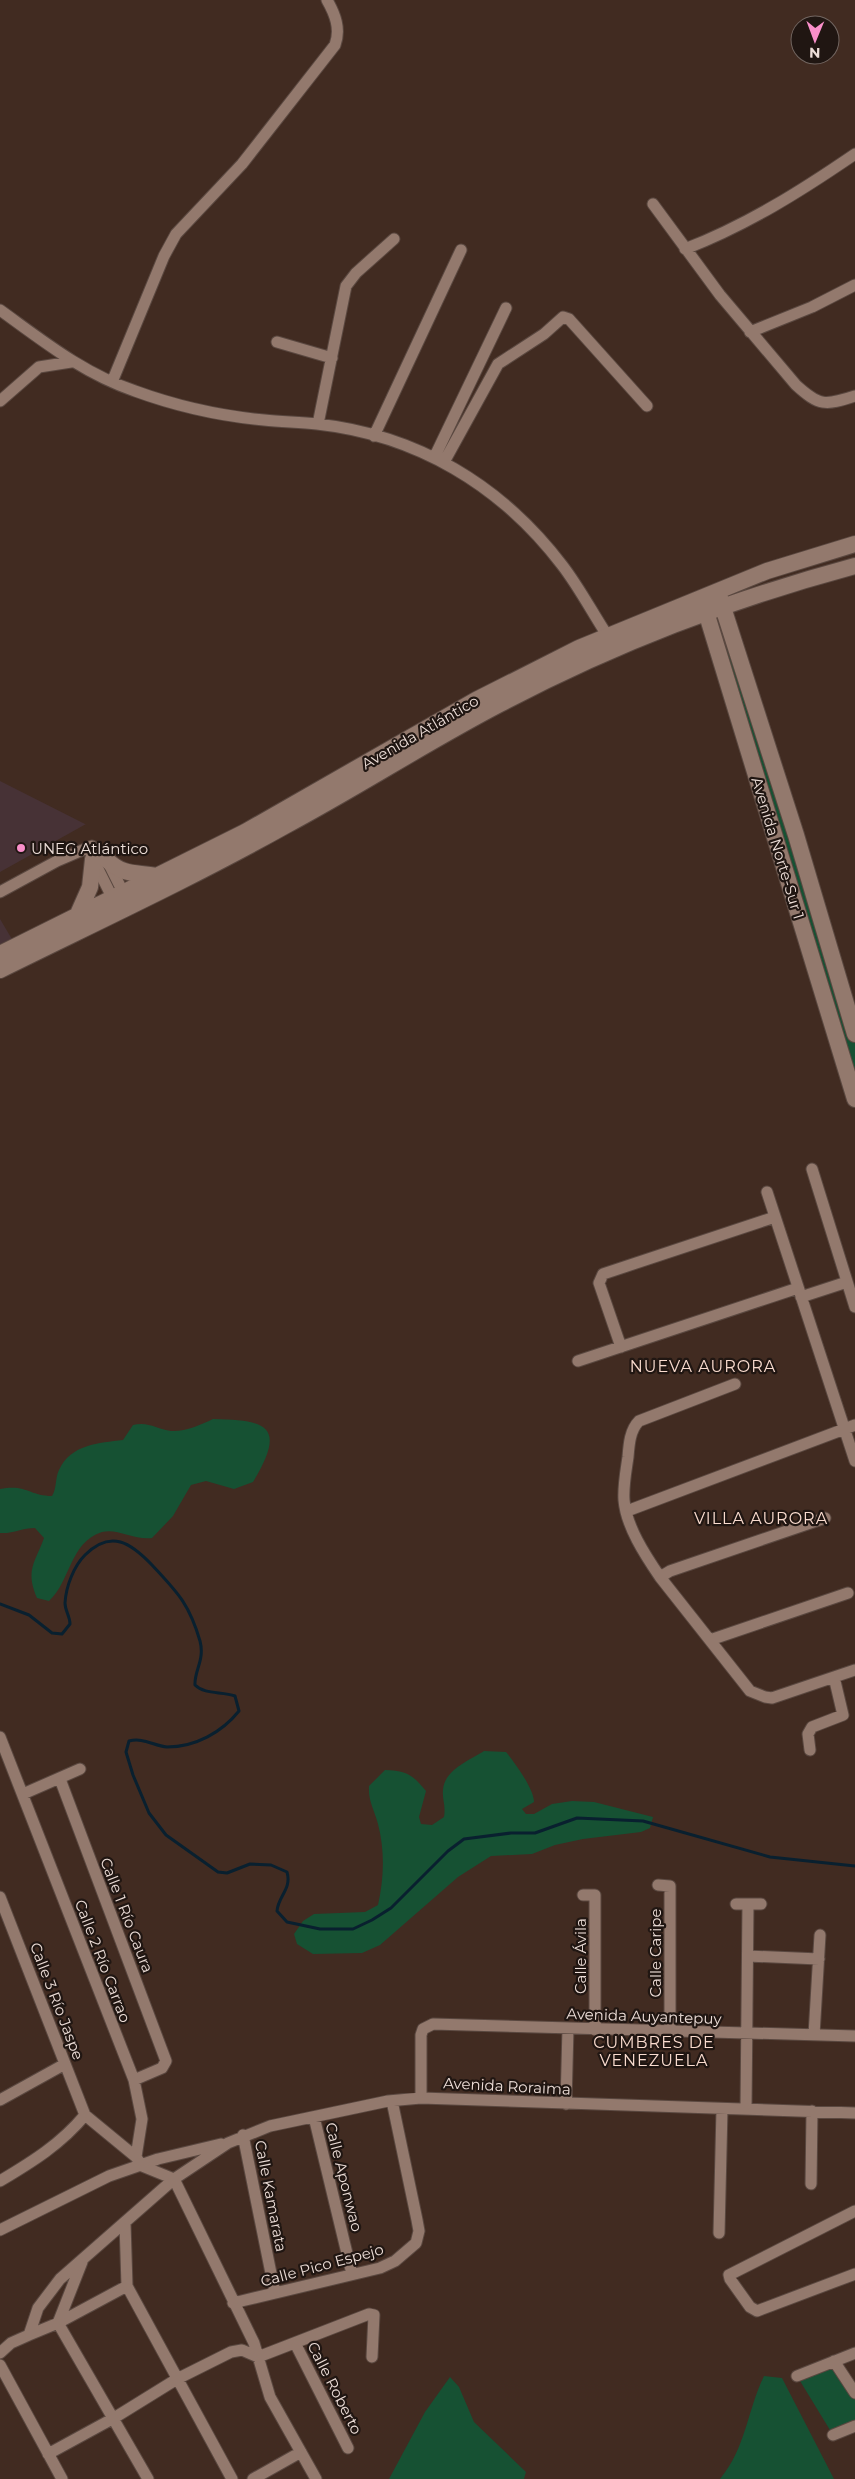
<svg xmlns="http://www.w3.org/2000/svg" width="855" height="2479" font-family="Montserrat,sans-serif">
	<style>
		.education { fill: #473236 }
		.green { fill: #165133 }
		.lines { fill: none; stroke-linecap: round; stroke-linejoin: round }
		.stream { stroke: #09202f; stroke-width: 3 }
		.minor-casing { stroke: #5a4840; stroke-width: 13 }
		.secondary-casing { stroke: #5a4840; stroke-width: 18 }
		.minor { stroke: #93796d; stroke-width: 11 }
		.secondary { stroke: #93796d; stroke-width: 16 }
		.poi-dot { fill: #f98fca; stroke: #201612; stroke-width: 2 }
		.labels { text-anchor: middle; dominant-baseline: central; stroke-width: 4.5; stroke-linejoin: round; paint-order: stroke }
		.street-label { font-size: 15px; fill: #edded8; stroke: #201612 }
		.poi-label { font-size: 15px; fill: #edded8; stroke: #201612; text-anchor: start }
		.neighbourhood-label { font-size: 16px; letter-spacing: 1px; fill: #fadccf; stroke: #201612 }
	</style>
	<rect width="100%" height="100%" fill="#412b21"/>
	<!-- education -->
	<path class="education" d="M 0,781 L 85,824 L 86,824 L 0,872 Z
		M 0,919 L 16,946 L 0,954 Z"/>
	<!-- green -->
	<path class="green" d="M 722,605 L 855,1034 L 855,1099 L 706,612 Z
		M 213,1419 C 269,1420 286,1427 253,1482 L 234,1489 L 206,1481 L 191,1485 L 173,1516 L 152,1538 C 133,1540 117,1528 102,1532 C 69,1543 71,1581 49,1601 L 37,1598 C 25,1570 35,1563 44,1538 L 35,1528 C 22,1528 13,1534 0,1533 L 0,1489 C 27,1484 29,1496 52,1496 C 57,1488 55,1478 59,1470 C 71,1444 99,1443 123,1440 L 133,1425 C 148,1421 157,1429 171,1431 C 185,1432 200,1425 213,1419 Z
		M 484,1751 L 506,1752 C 515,1763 534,1789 534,1802 L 522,1809 L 526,1814 L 534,1814 L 552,1804 L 572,1801 L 594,1802 L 653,1817 L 650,1828 L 641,1832 L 583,1839 L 555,1845 L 532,1854 L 491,1856 L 458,1877 L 380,1945 L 362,1953 L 313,1954 L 297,1944 L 294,1934 L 303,1921 L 314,1914 L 365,1912 L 378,1905 C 384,1878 385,1851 378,1824 C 374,1809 368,1801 369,1786 L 385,1770 C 407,1771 412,1774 426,1791 L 419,1817 L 421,1824 L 432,1825 L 444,1817 C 446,1805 442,1800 443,1790 C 444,1770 470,1760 484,1751 Z
		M 834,2361 L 855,2393 L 855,2426 L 833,2435 L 797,2376 Z
		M 764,2376 L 782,2378 L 834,2479 L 720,2479 C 746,2448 747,2411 764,2376 Z
		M 450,2377 L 459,2387 L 474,2422 L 526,2472 L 524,2479 L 389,2479 L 425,2412 Z"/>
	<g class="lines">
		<!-- stream -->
		<path class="stream" d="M 0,1604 L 29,1615 L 52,1633 L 62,1634 L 70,1624 C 70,1616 65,1611 65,1603 C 66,1586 74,1566 85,1555 C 111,1529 131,1543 152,1565 C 177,1592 189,1603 200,1641 C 205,1660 194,1671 195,1685 C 205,1695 222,1691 235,1696 L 239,1711 C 222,1732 196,1747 167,1747 C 154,1746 143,1737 129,1741 L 126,1752 L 133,1775 L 149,1813 L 166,1835 L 218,1872 L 227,1873 L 250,1864 L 271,1865 L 287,1872 C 292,1889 278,1896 277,1911 L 287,1922 L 320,1929 L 353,1929 L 372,1920 L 391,1908 L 448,1851 L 464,1839 L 511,1833 L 535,1833 L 577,1818 L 643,1821 L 770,1857 L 855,1866"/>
		<!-- minor casing -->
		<g class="minor-casing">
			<path id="minor" d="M 653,204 L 720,295 L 796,385 C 819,406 825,406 855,396
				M 685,249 C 747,225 801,191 855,154
				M 0,310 C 43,341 84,374 135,391 C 176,406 221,416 264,420 C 282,422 299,422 317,424 C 417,435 501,485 562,565 C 579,587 592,612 607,635
				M 750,332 L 812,307 L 855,285
				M 277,342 L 332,358
				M 112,382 L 164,256 L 176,234 L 242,164 L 335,45 C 341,29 335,14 327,0
				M 0,401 L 39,367 L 71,362
				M 318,424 L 346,286 L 356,273 L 394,239
				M 374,436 L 461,250
				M 435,456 L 506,308
				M 444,462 L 498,364 L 544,334 L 563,317 L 569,319 L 647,406
				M 109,864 L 126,898
				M 0,892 L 57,861 L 92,846 L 93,859 L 115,903
				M 812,1169 L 855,1307
				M 767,1192 L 855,1461
				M 801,1297 L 847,1282
				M 621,1347 L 599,1283 L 603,1274 L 775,1217
				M 578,1361 L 798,1288
				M 735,1384 L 639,1421 C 630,1430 629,1444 628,1457 C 626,1471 623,1486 624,1500 C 626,1526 645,1555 660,1577 L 750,1691 L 765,1697 L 772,1698 L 855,1670
				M 627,1511 L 855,1425
				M 660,1577 L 670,1571 L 825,1518
				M 710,1640 L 848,1593
				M 0,1737 L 134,2080 L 142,2119 L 136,2157 L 142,2166 L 174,2179
				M 810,1750 L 808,1734 L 812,1727 L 843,1715 L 834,1677
				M 60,1779 L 166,2061 L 162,2068 L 134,2080
				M 23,1794 L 80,1769
				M 658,1885 L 670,1886 L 670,2032
				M 583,1895 L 595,1895 L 595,2030
				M 0,1897 L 85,2115
				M 736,1904 L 761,1904
				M 748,1956 L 819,1959
				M 814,2035 L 820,1935
				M 421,2098 L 421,2035 L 423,2029 L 433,2024 L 855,2036
				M 0,2100 L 65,2064
				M 566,2104 L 568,2028
				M 746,2109 L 748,1904
				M 314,2117 L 352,2274
				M 243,2135 L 275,2293
				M 174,2179 L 254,2343 L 270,2397 L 316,2479
				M 0,2181 C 32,2162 61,2144 85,2115 L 136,2157
				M 811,2184 L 812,2111
				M 855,2211 L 729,2275 L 730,2279 L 750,2307 L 757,2311 L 855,2274
				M 125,2223 L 127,2286 L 232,2479
				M 0,2230 L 109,2176 L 158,2159 L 221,2144
				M 719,2233 L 722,2109
				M 82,2262 L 58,2323 L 148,2479
				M 233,2303 L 380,2268 L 395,2261 L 416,2243 L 419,2231 L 417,2220 L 392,2101
				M 29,2335 L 58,2323 L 127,2286
				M 295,2343 L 348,2448
				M 0,2353 L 11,2343 L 29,2335 L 38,2308 L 60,2279 L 174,2179 L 228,2143 L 270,2126 L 388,2101 L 421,2098 L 855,2113
				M 258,2357 L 369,2314 L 374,2315 L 372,2357
				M 834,2361 L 855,2393
				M 0,2365 L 62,2479
				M 797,2376 L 855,2353
				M 833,2435 L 855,2426
				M 48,2454 L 114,2418 L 177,2379 L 231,2352 L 242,2350 L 258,2357
				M 253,2479 L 301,2452"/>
		</g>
		<!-- secondary casing -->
		<g class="secondary-casing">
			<path id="secondary" d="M 719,595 L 796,835 L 855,1034
				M 703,602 L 855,1099
				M 107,860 C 124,876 135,872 156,876
				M 78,914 L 90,887 L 93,859
				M 0,954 L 245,832 L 476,700 L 579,648 L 767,571 L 855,544
				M 0,970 C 95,923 192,878 285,826 C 358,787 427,742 500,704 C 616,643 729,600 855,566"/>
		</g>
		<!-- minor -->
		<use href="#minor" class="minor"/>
		<!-- secondary -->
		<use href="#secondary" class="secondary"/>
	</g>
	<!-- markers -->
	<circle class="poi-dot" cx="21" cy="848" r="5"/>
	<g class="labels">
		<!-- street labels -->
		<g class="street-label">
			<text transform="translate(420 732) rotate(-30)">Avenida Atlántico</text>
			<text transform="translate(778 848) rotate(73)">Avenida Norte-Sur 1</text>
			<text transform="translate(127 1915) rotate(69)">Calle 1 Río Caura</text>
			<text transform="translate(655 1953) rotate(-90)">Calle Caripe</text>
			<text transform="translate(580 1956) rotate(-90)">Calle Ávila</text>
			<text transform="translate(103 1961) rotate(69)">Calle 2 Río Carrao</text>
			<text transform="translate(57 2001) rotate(69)">Calle 3 Río Jaspe</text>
			<text transform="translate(644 2016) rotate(2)">Avenida Auyantepuy</text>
			<text transform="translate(507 2086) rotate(3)">Avenida Roraima</text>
			<text transform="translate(344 2177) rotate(76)">Calle Aponwao</text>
			<text transform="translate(271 2196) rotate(79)">Calle Kamarata</text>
			<text transform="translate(322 2265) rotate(-15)">Calle Pico Espejo</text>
			<text transform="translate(335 2388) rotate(63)">Calle Roberto</text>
		</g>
		<!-- poi labels -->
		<g class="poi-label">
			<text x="31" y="848">UNEG Atlántico</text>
		</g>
		<!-- neighbourhood labels -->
		<g class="neighbourhood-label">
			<text x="703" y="1366">NUEVA AURORA</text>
			<text x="761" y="1518">VILLA AURORA</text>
			<text x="654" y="2042">CUMBRES DE<tspan x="654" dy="18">VENEZUELA</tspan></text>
		</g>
	</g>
	<!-- north arrow -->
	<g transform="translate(815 40) rotate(181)"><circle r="24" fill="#201612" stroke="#726661"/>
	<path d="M0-4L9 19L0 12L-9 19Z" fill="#f98fca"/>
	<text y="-8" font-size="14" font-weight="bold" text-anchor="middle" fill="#edded8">N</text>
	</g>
</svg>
